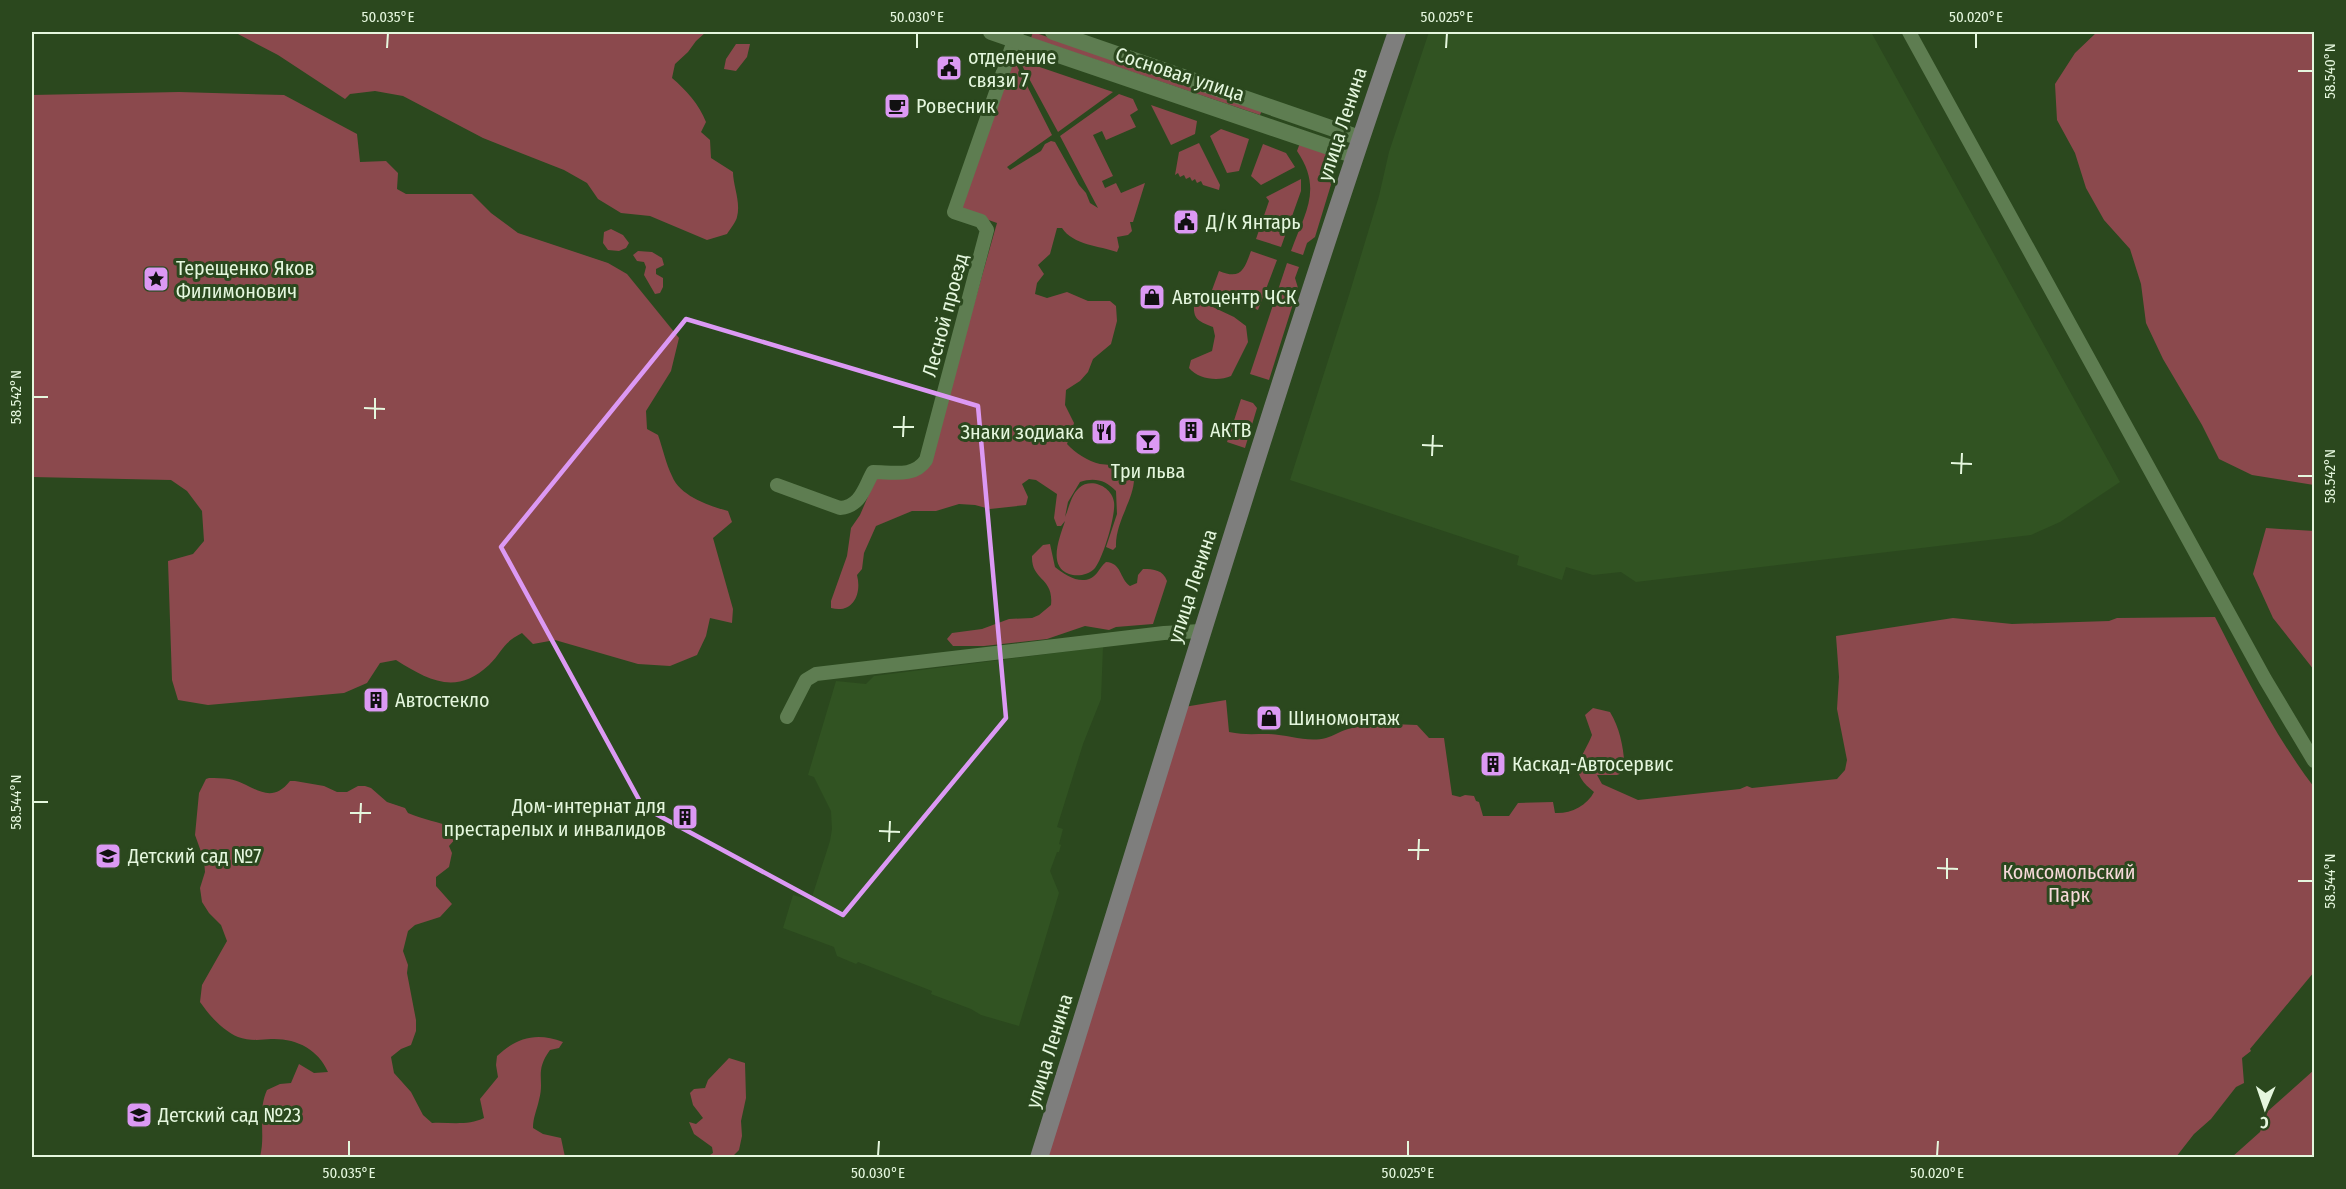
<svg xmlns="http://www.w3.org/2000/svg" width="2346" height="1189" font-family="'Fira Sans Condensed',sans-serif">
	<style>
		.built { fill: #315322 }
		.green { fill: #8b494d }
		.lines { fill: none; stroke-linecap: round; stroke-linejoin: round }
		.minor { stroke: #5e7d51; stroke-width: 14 }
		.tertiary { stroke: #5e7d51; stroke-width: 16 }
		.secondary { stroke: #7e7e7d; stroke-width: 18 }
		.marked { fill: none; stroke: #dc99f4; stroke-width: 4.5; stroke-linejoin: round }
		.ticks { fill: none; stroke: #e5f7de; stroke-width: 2 }
		.labels { text-anchor: middle; dominant-baseline: central; stroke-width: 6; stroke-linejoin: round; paint-order: stroke }
		.poi-label { font-size: 20px; fill: #e5f7de; stroke: #2b481e; text-anchor: start }
		.street-label { font-size: 20px; fill: #e5f7de; stroke: #2b481e }
		.park-label { font-size: 20px; fill: #f7d9da; stroke: #2b481e }
		.neatline { fill: none; stroke: #e5f7de; stroke-width: 2 }
		.ticks-label { font-size: 15px; text-anchor: middle; fill: #e5f7de }
	</style>
	<rect width="100%" height="100%" fill="#2b481e"/>
	<!-- built -->
	<path class="built" d="M 1429,32 L 1871,32 L 2120,482 L 2060,522 L 2031,535 L 1636,582 L 1621,572 L 1593,575 L 1566,567 L 1562,580 L 1517,565 L 1519,556 L 1290,480 L 1349,295 L 1379,196 L 1389,152 Z
		M 1103,647 L 1101,699 L 1083,744 L 1057,827 L 1063,829 L 1059,844 L 1061,845 L 1059,852 L 1057,852 L 1050,871 L 1059,893 L 1019,1026 L 981,1015 L 971,1009 L 931,994 L 932,991 L 858,962 L 856,964 L 837,956 L 834,947 L 783,928 L 793,895 L 811,900 L 830,841 L 832,829 L 831,811 L 814,777 L 808,775 L 836,681 L 866,684 L 874,676 Z"/>
	<!-- green -->
	<path class="green" d="M 226,32 L 706,32 L 696,41 L 688,52 L 675,64 L 672,78 C 686,90 699,104 706,122 L 701,132 L 710,140 L 711,158 L 733,172 C 733,186 741,202 737,217 C 736,222 730,229 727,234 L 707,240 L 650,216 L 621,213 L 598,199 L 587,183 L 564,170 L 483,138 L 403,96 L 375,91 L 350,94 L 345,99 L 278,55 L 238,34 Z
		M 1033,32 L 1262,110 L 1260,115 L 1031,38 Z
		M 2097,32 L 2314,32 L 2314,485 L 2252,475 L 2219,459 L 2202,425 L 2163,359 L 2146,323 L 2141,284 L 2130,249 L 2104,220 L 2086,188 L 2075,153 L 2057,120 L 2055,84 L 2075,53 Z
		M 736,44 L 750,44 L 747,57 L 736,71 L 724,69 L 726,59 Z
		M 1014,60 L 1052,135 L 1007,167 L 1010,170 L 1041,151 L 1045,144 L 1051,141 L 1055,142 L 1079,185 L 1086,193 L 1090,203 L 1098,208 L 1060,136 L 1119,94 L 1133,99 L 1138,110 L 1130,115 L 1136,127 L 1106,140 L 1102,131 L 1093,135 L 1113,176 L 1102,181 L 1105,188 L 1116,183 L 1121,193 L 1145,183 L 1133,222 L 1130,222 L 1132,231 L 1128,235 L 1117,237 L 1119,247 L 1117,252 C 1100,246 1073,245 1062,228 L 1057,228 L 1050,254 L 1038,265 L 1044,274 L 1037,283 L 1035,294 L 1047,298 L 1067,292 L 1088,301 L 1110,301 L 1116,306 L 1117,321 L 1111,344 L 1093,359 L 1088,372 L 1080,381 L 1066,390 L 1065,405 L 1074,423 L 1067,444 C 1075,453 1088,461 1100,464 C 1114,466 1124,464 1134,477 C 1135,499 1115,521 1116,547 L 1113,550 L 1106,547 L 1117,514 L 1116,491 C 1106,480 1094,477 1080,482 L 1068,502 L 1065,517 C 1069,508 1071,495 1079,488 C 1091,477 1112,487 1114,502 C 1116,515 1103,558 1095,568 C 1089,575 1077,577 1069,574 C 1047,566 1060,537 1065,521 L 1061,526 L 1057,526 L 1054,518 L 1057,494 L 1036,480 L 1029,479 L 1022,484 L 1028,497 L 1026,505 L 990,509 L 975,505 L 959,504 L 936,511 L 912,511 L 876,526 L 864,553 L 862,569 L 857,575 C 862,594 853,614 831,608 L 831,601 L 847,556 L 851,528 L 860,515 L 876,478 L 928,466 L 997,223 L 958,209 L 964,203 L 964,198 Z
		M 1019,60 L 1113,92 L 1058,132 Z
		M 179,92 L 284,95 L 357,134 L 360,162 L 386,161 L 398,173 L 397,189 L 406,194 L 472,194 L 491,213 L 518,233 L 608,263 L 627,274 L 679,338 L 671,371 L 646,411 L 647,429 L 658,435 C 663,449 666,464 672,476 C 680,496 709,506 728,511 L 732,522 L 713,538 L 733,609 L 732,623 L 710,618 L 706,636 L 697,655 L 670,666 L 638,664 L 555,640 L 533,644 L 522,633 C 501,644 503,651 489,665 C 456,696 428,680 396,660 L 380,663 L 367,683 L 344,693 L 208,705 L 178,700 L 172,680 L 168,561 L 193,554 L 204,541 L 202,511 L 187,491 L 171,480 L 32,477 L 32,95 Z
		M 1151,105 L 1197,121 L 1195,134 L 1171,145 Z
		M 1221,129 L 1249,139 L 1239,171 L 1227,173 L 1210,136 Z
		M 1199,143 L 1220,185 L 1219,190 L 1203,185 L 1201,181 L 1197,183 L 1195,179 L 1192,181 L 1190,177 L 1186,179 L 1184,175 L 1180,177 L 1178,173 L 1175,175 L 1179,152 Z
		M 1300,143 C 1313,148 1332,151 1337,165 L 1315,237 L 1307,243 L 1303,255 L 1291,251 C 1305,213 1323,189 1297,151 Z
		M 1263,144 L 1286,153 L 1295,167 L 1261,185 L 1251,176 Z
		M 1301,179 L 1301,191 L 1281,247 L 1256,239 L 1269,201 L 1266,197 Z
		M 611,229 L 623,235 L 629,243 L 626,248 L 619,251 L 608,250 L 603,243 L 604,232 Z
		M 638,251 L 652,252 L 662,258 L 664,265 L 656,269 L 656,274 L 663,278 L 663,287 L 660,293 L 655,294 L 644,275 L 646,267 L 644,262 L 637,261 L 633,255 Z
		M 1251,251 L 1277,260 L 1258,310 L 1212,290 L 1219,271 C 1241,280 1244,270 1251,251 Z
		M 1287,263 L 1299,267 L 1295,278 L 1298,288 L 1269,380 L 1250,374 Z
		M 1200,301 L 1234,317 L 1246,326 L 1248,342 L 1231,376 C 1218,382 1198,379 1189,368 L 1191,360 L 1212,351 L 1215,336 L 1213,327 C 1202,322 1193,321 1194,306 Z
		M 1241,399 L 1253,403 L 1257,408 L 1245,448 L 1227,442 Z
		M 2266,528 L 2314,531 L 2314,670 L 2273,618 L 2253,574 Z
		M 1050,544 L 1055,567 C 1066,576 1085,588 1097,573 C 1100,569 1102,565 1106,562 C 1122,563 1119,578 1130,586 L 1137,583 L 1138,575 L 1143,569 C 1154,569 1163,570 1167,581 L 1153,624 L 1116,627 L 1109,630 L 1085,626 L 1047,639 L 984,646 L 953,646 L 947,639 L 952,633 L 982,629 L 1009,619 L 1032,618 L 1039,615 L 1051,605 C 1054,577 1031,581 1032,556 L 1043,545 Z
		M 2215,617 C 2245,675 2274,735 2314,787 L 2314,972 L 2250,1049 L 2251,1051 L 2242,1058 L 2244,1083 L 2236,1087 L 2211,1119 L 2194,1134 L 2176,1157 L 1039,1158 L 1178,708 L 1226,700 L 1229,732 C 1243,735 1253,734 1266,734 C 1286,734 1307,743 1326,738 C 1334,736 1340,731 1348,729 C 1369,723 1395,724 1417,725 L 1429,738 L 1444,738 L 1452,795 L 1460,797 L 1465,795 L 1474,796 L 1476,801 L 1479,802 L 1483,816 L 1509,816 L 1518,803 L 1553,802 L 1555,813 C 1570,814 1587,806 1594,792 C 1566,770 1582,760 1592,735 L 1585,715 L 1593,708 L 1610,712 C 1621,730 1624,751 1625,772 L 1617,775 L 1597,775 L 1602,784 L 1638,800 L 1740,789 L 1747,786 L 1752,788 L 1837,779 L 1845,770 L 1847,760 L 1837,709 L 1839,677 L 1836,636 L 1953,618 L 2012,624 L 2109,621 L 2117,618 Z
		M 209,778 C 215,778 223,778 229,779 C 251,782 269,808 290,781 L 295,781 L 324,786 L 337,792 L 347,792 L 358,786 L 365,786 L 371,788 L 387,802 L 405,808 L 408,813 C 423,820 439,821 454,829 L 457,837 L 449,846 L 452,853 L 449,867 L 436,877 L 436,886 L 452,904 L 440,917 L 415,925 L 408,931 L 403,951 L 408,965 L 407,973 L 416,1020 L 416,1031 L 411,1045 L 401,1049 L 391,1057 L 394,1073 L 411,1092 L 423,1115 L 432,1123 C 449,1122 468,1126 484,1118 L 480,1099 L 498,1077 L 496,1065 L 497,1056 C 517,1037 537,1032 563,1042 L 559,1048 L 550,1050 C 534,1072 545,1079 539,1100 C 537,1110 533,1117 533,1128 L 543,1134 L 561,1138 L 565,1157 L 260,1157 C 266,1134 257,1112 267,1090 L 280,1084 L 291,1083 L 299,1064 L 314,1073 L 328,1072 C 318,1049 296,1038 271,1039 C 261,1040 248,1041 238,1037 C 222,1030 210,1016 200,1002 L 202,985 L 227,941 L 221,925 L 209,913 L 202,902 L 200,888 L 205,872 L 204,860 L 195,835 L 199,793 L 206,779 Z
		M 729,1058 L 745,1063 L 746,1098 L 741,1121 L 742,1136 L 739,1150 L 733,1156 L 734,1157 L 699,1157 L 707,1157 L 713,1153 L 712,1147 L 694,1134 L 689,1122 L 696,1124 L 703,1118 L 693,1105 L 690,1093 L 694,1089 L 705,1088 L 708,1080 Z
		M 2314,1070 L 2314,1157 L 2232,1157 L 2260,1132 L 2268,1111 Z"/>
	<g class="lines">
		<!-- minor -->
		<path class="minor" d="M 1909,32 L 2265,679 L 2314,761
			M 777,485 L 840,508 C 861,506 864,488 873,472 C 892,472 914,478 926,460 L 987,230 L 981,221 L 954,212 L 1017,32
			M 787,717 L 806,680 L 816,674 L 1164,633 L 1201,631"/>
		<!-- tertiary -->
		<path class="tertiary" d="M 991,32 L 1355,156
			M 1053,32 L 1360,138"/>
		<!-- secondary -->
		<path class="secondary" d="M 1039,1158 C 1157,782 1269,404 1397,32"/>
	</g>
	<!-- marked area -->
	<path class="marked" d="M 686,319 L 978,406 L 1006,718 L 843,915 L 643,807 L 501,547 Z"/>
	<!-- ticks -->
	<path class="ticks" d="M 387,48 L 388,33M 917,48 L 917,33M 1446,48 L 1447,33M 1976,48 L 1976,33M 2298,71 L 2313,71M 33,397 L 48,397M 364,408 L 385,409M 375,419 L 375,398M 893,427 L 914,427M 903,437 L 904,416M 1422,445 L 1443,446M 1432,456 L 1433,435M 1951,463 L 1972,464M 1961,474 L 1962,453M 2298,476 L 2313,476M 33,802 L 48,802M 350,813 L 371,813M 360,823 L 361,803M 879,831 L 900,832M 889,842 L 890,821M 1408,850 L 1429,850M 1418,860 L 1419,839M 1937,868 L 1958,869M 1947,879 L 1947,858M 2298,881 L 2313,881M 349,1156 L 349,1141M 878,1156 L 879,1141M 1408,1156 L 1408,1141M 1937,1156 L 1938,1141"/>
	<!-- icons -->
	<defs>
		<g id="civic-square" transform="scale(1.35)"><rect x="-9" y="-9" width="18" height="18" rx="4" fill="#dc99f4" stroke="#2b481e"/><path d="M-.6-6.5H3V-4.5H.6V-3L4-1V1h2V6H-6V1h2V-1L-.6-3ZM-1.2 2.5V6h2.4V2.5Z" fill="#111"/></g>
		<g id="cafe-square" transform="scale(1.35)"><rect x="-9" y="-9" width="18" height="18" rx="4" fill="#dc99f4" stroke="#2b481e"/><path d="M-5.5-4.5H6V0H3Q3 3.5 0 3.5H-2.5Q-5.5 3.5-5.5 0ZM3-3.2v2h1.7v-2ZM-6 4.5H4V6H-6Z" fill="#111"/></g>
		<g id="sight-square" transform="scale(1.35)"><rect x="-9" y="-9" width="18" height="18" rx="4" fill="#dc99f4" stroke="#2b481e"/><path d="M0-6L1.8-2.2L6-1.7L2.9 1.2L3.7 5.4L0 3.3L-3.7 5.4L-2.9 1.2L-6-1.7L-1.8-2.2Z" fill="#111"/></g>
		<g id="shop-square" transform="scale(1.35)"><rect x="-9" y="-9" width="18" height="18" rx="4" fill="#dc99f4" stroke="#2b481e"/><path d="M-5-2.5h2.3a2.7 3.5 0 0 1 5.4 0H5L5.5 6h-11ZM-1.5-2.5h3a1.5 2.3 0 0 0-3 0Z" fill="#111"/></g>
		<g id="building-square" transform="scale(1.35)"><rect x="-9" y="-9" width="18" height="18" rx="4" fill="#dc99f4" stroke="#2b481e"/><path d="M-4-6H4V6H1V3H-1V6H-4ZM-2.5-4.3h1.7v1.8h-1.7ZM.8-4.3h1.7v1.8H.8ZM-2.5-1h1.7V.8h-1.7ZM.8-1h1.7V.8H.8Z" fill="#111"/></g>
		<g id="restaurant-square" transform="scale(1.35)"><rect x="-9" y="-9" width="18" height="18" rx="4" fill="#dc99f4" stroke="#2b481e"/><path d="M-5-6h1v4h1v-4h1v4h1v-4h1v5L-1.5 .5V6h-2V.5L-5-1ZM5-6V6H3V1.5H1.5Q1.5-4 5-6Z" fill="#111"/></g>
		<g id="bar-square" transform="scale(1.35)"><rect x="-9" y="-9" width="18" height="18" rx="4" fill="#dc99f4" stroke="#2b481e"/><path d="M-6-5H6L.8 .8V4.5H3.5V6h-7V4.5H-.8V.8Z" fill="#111"/></g>
		<g id="school-square" transform="scale(1.35)"><rect x="-9" y="-9" width="18" height="18" rx="4" fill="#dc99f4" stroke="#2b481e"/><path d="M0-5L7-2L0 1L-7-2ZM-4 1L0 2.5L4 1V4Q0 6-4 4Z" fill="#111"/></g>
	</defs>
	<g fill-rule="evenodd">
		<use href="#civic-square" x="949" y="68"/>
		<use href="#cafe-square" x="897" y="106"/>
		<use href="#civic-square" x="1186" y="222"/>
		<use href="#sight-square" x="156" y="279"/>
		<use href="#shop-square" x="1152" y="297"/>
		<use href="#building-square" x="1191" y="430"/>
		<use href="#restaurant-square" x="1104" y="432"/>
		<use href="#bar-square" x="1148" y="442"/>
		<use href="#building-square" x="376" y="700"/>
		<use href="#shop-square" x="1269" y="718"/>
		<use href="#building-square" x="1493" y="764"/>
		<use href="#building-square" x="685" y="817"/>
		<use href="#school-square" x="108" y="856"/>
		<use href="#school-square" x="139" y="1115"/>
	</g>
	<g class="labels">
		<!-- poi labels -->
		<g class="poi-label">
			<text x="968" y="57">отделение<tspan x="968" dy="23">связи 7</tspan></text>
			<text x="916" y="106">Ровесник</text>
			<text x="1206" y="222">Д/К Янтарь</text>
			<text x="176" y="268">Терещенко Яков<tspan x="176" dy="23">Филимонович</tspan></text>
			<text x="1172" y="297">Автоцентр ЧСК</text>
			<text x="1210" y="430">АКТВ</text>
			<text x="1084" y="432" text-anchor="end">Знаки зодиака</text>
			<text x="1148" y="471" text-anchor="middle">Три льва</text>
			<text x="395" y="700">Автостекло</text>
			<text x="1288" y="718">Шиномонтаж</text>
			<text x="1512" y="764">Каскад-Автосервис</text>
			<text x="666" y="806" text-anchor="end">Дом-интернат для<tspan x="666" dy="23">престарелых и инвалидов</tspan></text>
			<text x="128" y="856">Детский сад №7</text>
			<text x="158" y="1115">Детский сад №23</text>
		</g>
		<!-- street labels -->
		<g class="street-label">
			<text transform="translate(1180 74) rotate(18)">Сосновая улица</text>
			<text transform="translate(1342 124) rotate(-72)">улица Ленина</text>
			<text transform="translate(945 315) rotate(-75)">Лесной проезд</text>
			<text transform="translate(1192 586) rotate(-72)">улица Ленина</text>
			<text transform="translate(1049 1051) rotate(-73)">улица Ленина</text>
		</g>
		<!-- park labels -->
		<g class="park-label">
			<text x="2069" y="872">Комсомольский<tspan x="2069" dy="23">Парк</tspan></text>
		</g>
	</g>
	<!-- border -->
	<rect width="2346" height="1189" fill="none" stroke="#2b481e" stroke-width="66"/>
	<!-- north arrow -->
	<g transform="translate(2265 1108) rotate(182)" stroke="#2b481e" stroke-width="4.5" paint-order="stroke">
	<path d="M0-4.5L10 22L0 15L-10 22Z" fill="#e5f7de"/>
	<text y="-9" font-size="16" font-weight="bold" text-anchor="middle" fill="#e5f7de">С</text>
	</g>
	<rect x="33" y="33" width="2280" height="1123" class="neatline"/>
	<g class="ticks-label">
		<text x="388" y="22">50.035°E</text>
		<text x="917" y="22">50.030°E</text>
		<text x="1447" y="22">50.025°E</text>
		<text x="1976" y="22">50.020°E</text>
		<text transform="translate(2330 71) rotate(-90)" y="5">58.540°N</text>
		<text transform="translate(16 397) rotate(-90)" y="5">58.542°N</text>
		<text transform="translate(2330 476) rotate(-90)" y="5">58.542°N</text>
		<text transform="translate(16 802) rotate(-90)" y="5">58.544°N</text>
		<text transform="translate(2330 881) rotate(-90)" y="5">58.544°N</text>
		<text x="349" y="1178">50.035°E</text>
		<text x="878" y="1178">50.030°E</text>
		<text x="1408" y="1178">50.025°E</text>
		<text x="1937" y="1178">50.020°E</text>
	</g>
</svg>
